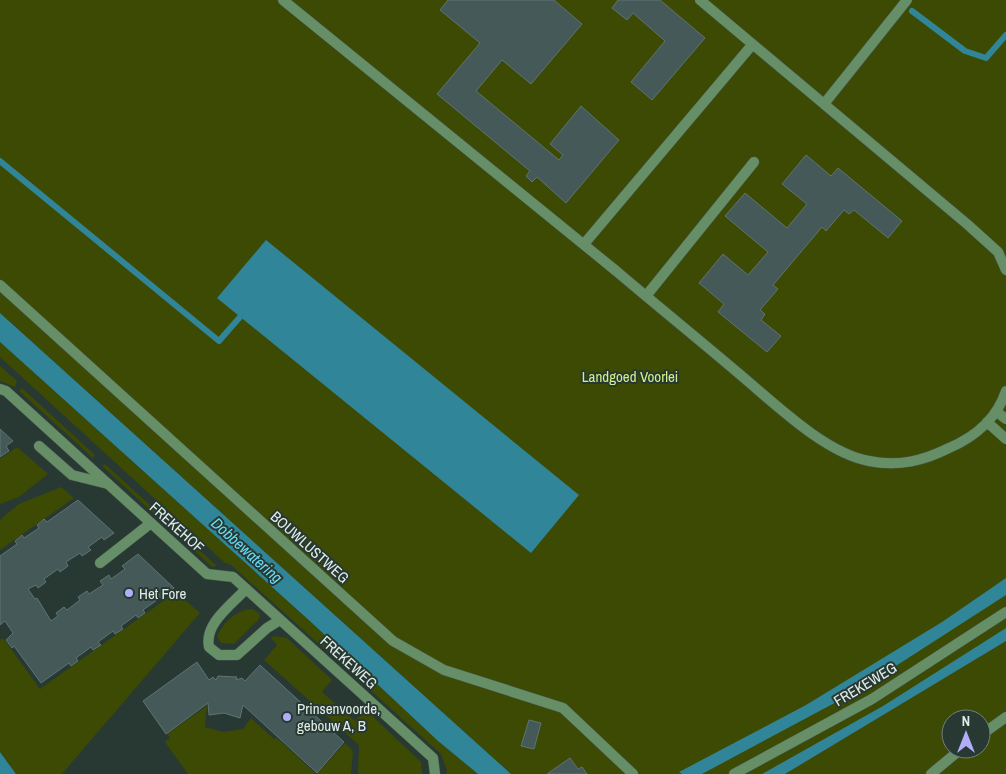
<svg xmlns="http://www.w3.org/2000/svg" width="1006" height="774" font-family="'Archivo Narrow',sans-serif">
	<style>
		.green { fill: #3c4a04; fill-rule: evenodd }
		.water { fill: #318598 }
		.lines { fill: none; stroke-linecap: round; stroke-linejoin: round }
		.stream { stroke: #318598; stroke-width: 6 }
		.building { fill: #445958; stroke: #5e7473 }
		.service-casing { stroke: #45564f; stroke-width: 11 }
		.minor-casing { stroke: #45564f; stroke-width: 11 }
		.service { stroke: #668f67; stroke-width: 10 }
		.minor { stroke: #668f67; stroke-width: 10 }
		.poi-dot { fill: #b2adf9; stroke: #273932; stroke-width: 2 }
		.labels { text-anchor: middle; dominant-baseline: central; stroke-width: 4; stroke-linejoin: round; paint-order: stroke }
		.park-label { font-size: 15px; fill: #d3ef85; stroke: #273932 }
		.street-label { font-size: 15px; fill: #e2ede9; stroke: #273932 }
		.poi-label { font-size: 15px; fill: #e2ede9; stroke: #273932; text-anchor: start }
		.water-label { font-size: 16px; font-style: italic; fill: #6adaf5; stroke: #273932 }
	</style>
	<rect width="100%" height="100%" fill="#273932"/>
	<!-- green -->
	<path class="green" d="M 0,0 L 1006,0 L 1006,774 L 511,774 L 0,313 ZM 951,719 L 981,719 L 981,749 L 951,749 Z
		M 0,342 L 312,623 L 438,741 L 478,774 L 446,774 L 447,770 L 441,754 L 230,564 L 225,563 L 0,357 Z
		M 0,366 L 17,381 L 15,387 L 0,381 Z
		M 22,388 L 95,455 L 93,458 L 19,391 Z
		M 17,447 L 48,474 L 19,497 L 0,504 L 0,459 Z
		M 105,464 L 217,566 L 212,567 L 102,466 Z
		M 61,487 L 74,498 L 0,550 L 0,521 L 2,518 L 19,504 Z
		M 176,592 L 200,613 L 62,774 L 16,774 L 0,752 L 0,640 L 3,638 L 40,689 Z
		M 253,609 L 260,614 L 259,619 L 234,644 L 221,643 L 217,636 C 224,622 237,609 253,609 Z
		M 275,636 L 287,638 L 332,680 L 322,692 L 355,721 L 366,710 L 421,762 L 422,774 L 358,774 L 359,745 L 264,660 L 277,645 L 271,638 Z
		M 207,706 L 205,727 L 223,732 L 243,729 L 251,718 L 274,739 L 277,738 L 316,774 L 188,774 L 165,742 L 170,738 L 167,734 Z
		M 345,743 L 353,751 L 351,774 L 317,774 Z"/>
	<!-- water -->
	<path class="water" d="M 266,240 L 579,495 L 531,553 L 217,298 Z
		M 0,313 L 511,774 L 478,774 L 438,741 L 312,623 L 0,342 Z
		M 1006,578 L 1006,595 L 857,691 L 702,774 L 682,774 L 679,772 L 806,705 L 942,622 Z
		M 1006,628 L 1006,641 L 785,774 L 762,774 L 883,706 Z
		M 0,752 L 16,774 L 0,774 Z"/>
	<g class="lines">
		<!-- stream -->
		<path class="stream" d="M 912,11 L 965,51 L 986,58 L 1006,35
			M 0,161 L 219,341 L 240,317"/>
	</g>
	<!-- building -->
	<path class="building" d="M 448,0 L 554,0 L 582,24 L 531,84 L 502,60 L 476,91 L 559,160 L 563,155 L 550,144 L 581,106 L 619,140 L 566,203 L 537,177 L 532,182 L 526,176 L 530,171 L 437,94 L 480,43 L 440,10 Z
		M 618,0 L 660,0 L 705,38 L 652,100 L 631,82 L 665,41 L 633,13 L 627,20 L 612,8 Z
		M 806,155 L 831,176 L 838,168 L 902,221 L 888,238 L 854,210 L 849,214 L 844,210 L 826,231 L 822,227 L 773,285 L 778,289 L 760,310 L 765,314 L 761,320 L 781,336 L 767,352 L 718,312 L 724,304 L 699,283 L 723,254 L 748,275 L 768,252 L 725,216 L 745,193 L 787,228 L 807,204 L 782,184 Z
		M 0,429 L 13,441 L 6,446 L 9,451 L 0,457 Z
		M 78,500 L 114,533 L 104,540 L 102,537 L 88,547 L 91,550 L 82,556 L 80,553 L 66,562 L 68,566 L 60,572 L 58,569 L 44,579 L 46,582 L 38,588 L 36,585 L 28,589 L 35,599 L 37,598 L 51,621 L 58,616 L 56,613 L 64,607 L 67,610 L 80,600 L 78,597 L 87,591 L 89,594 L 103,585 L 100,581 L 109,575 L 111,579 L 125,569 L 122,566 L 138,554 L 174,588 L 143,610 L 145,613 L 138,618 L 136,615 L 121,626 L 123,629 L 115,634 L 113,631 L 98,642 L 101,645 L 93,650 L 91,647 L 76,658 L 78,661 L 71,666 L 69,663 L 41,683 L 14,646 L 12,648 L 6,640 L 13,633 L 5,621 L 0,625 L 0,556 L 17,544 L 15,541 L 22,535 L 24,538 L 39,528 L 37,525 L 44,519 L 47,522 Z
		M 197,662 L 209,680 L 213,677 L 216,680 L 218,676 L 237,677 L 236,680 L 242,678 L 245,681 L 260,665 L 344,742 L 317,773 L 243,705 L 240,718 L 224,713 L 209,715 L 208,703 L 166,734 L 143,701 Z
		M 529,720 L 541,723 L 534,749 L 521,746 Z
		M 570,758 L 578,769 L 582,767 L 587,774 L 547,774 Z"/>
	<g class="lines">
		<!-- service casing -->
		<g class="service-casing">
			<path id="service" d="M 700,0 L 967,224 L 998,252 L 1006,270
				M 824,104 L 907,0
				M 584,244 L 752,45
				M 615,270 C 655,304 697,338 737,372 C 772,401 824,453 869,461 C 898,467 923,461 949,448 C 975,437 997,418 1006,391
				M 0,285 L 393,641 L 444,670 L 563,708 L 633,774
				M 646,296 L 754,162
				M 997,412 L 1006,419
				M 987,422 L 1006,439
				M 39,446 L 72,475 L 108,484
				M 100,563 L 151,523
				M 246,589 C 231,605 204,624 209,647 L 219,655 L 237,655 L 267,628 L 280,620
				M 981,735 L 1006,717
				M 931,774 L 961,749"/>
		</g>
		<!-- minor casing -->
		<g class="minor-casing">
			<path id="minor" d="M 283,0 L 615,270
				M 0,389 L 6,391 L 207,574 L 233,577 L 433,758 L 435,774
				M 734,774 L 872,699 L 1006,612"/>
		</g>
		<!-- service -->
		<use href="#service" class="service"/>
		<!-- minor -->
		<use href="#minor" class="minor"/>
	</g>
	<!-- markers -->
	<g class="poi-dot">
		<circle cx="129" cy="593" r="5"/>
		<circle cx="287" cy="717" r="5"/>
	</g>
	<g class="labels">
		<!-- park labels -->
		<g class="park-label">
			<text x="630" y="376">Landgoed Voorlei</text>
		</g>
		<!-- street labels -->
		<g class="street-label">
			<text transform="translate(177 527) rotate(42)">FREKEHOF</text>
			<text transform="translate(310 547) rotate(42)">BOUWLUSTWEG</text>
			<text transform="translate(349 662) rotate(42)">FREKEWEG</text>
			<text transform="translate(865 684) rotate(-31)">FREKEWEG</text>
		</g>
		<!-- poi labels -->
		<g class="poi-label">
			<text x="139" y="593">Het Fore</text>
			<text x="297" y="708">Prinsenvoorde,<tspan x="297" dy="17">gebouw A, B</tspan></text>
		</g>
		<!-- water labels -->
		<g class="water-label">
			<text transform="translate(247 550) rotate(42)">Dobbewatering</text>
		</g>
	</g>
	<!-- north arrow -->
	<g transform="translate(966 734)"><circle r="24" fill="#273932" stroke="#72817b"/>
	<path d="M0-4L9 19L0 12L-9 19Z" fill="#b2adf9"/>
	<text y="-8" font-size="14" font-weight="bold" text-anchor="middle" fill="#e2ede9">N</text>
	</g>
</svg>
